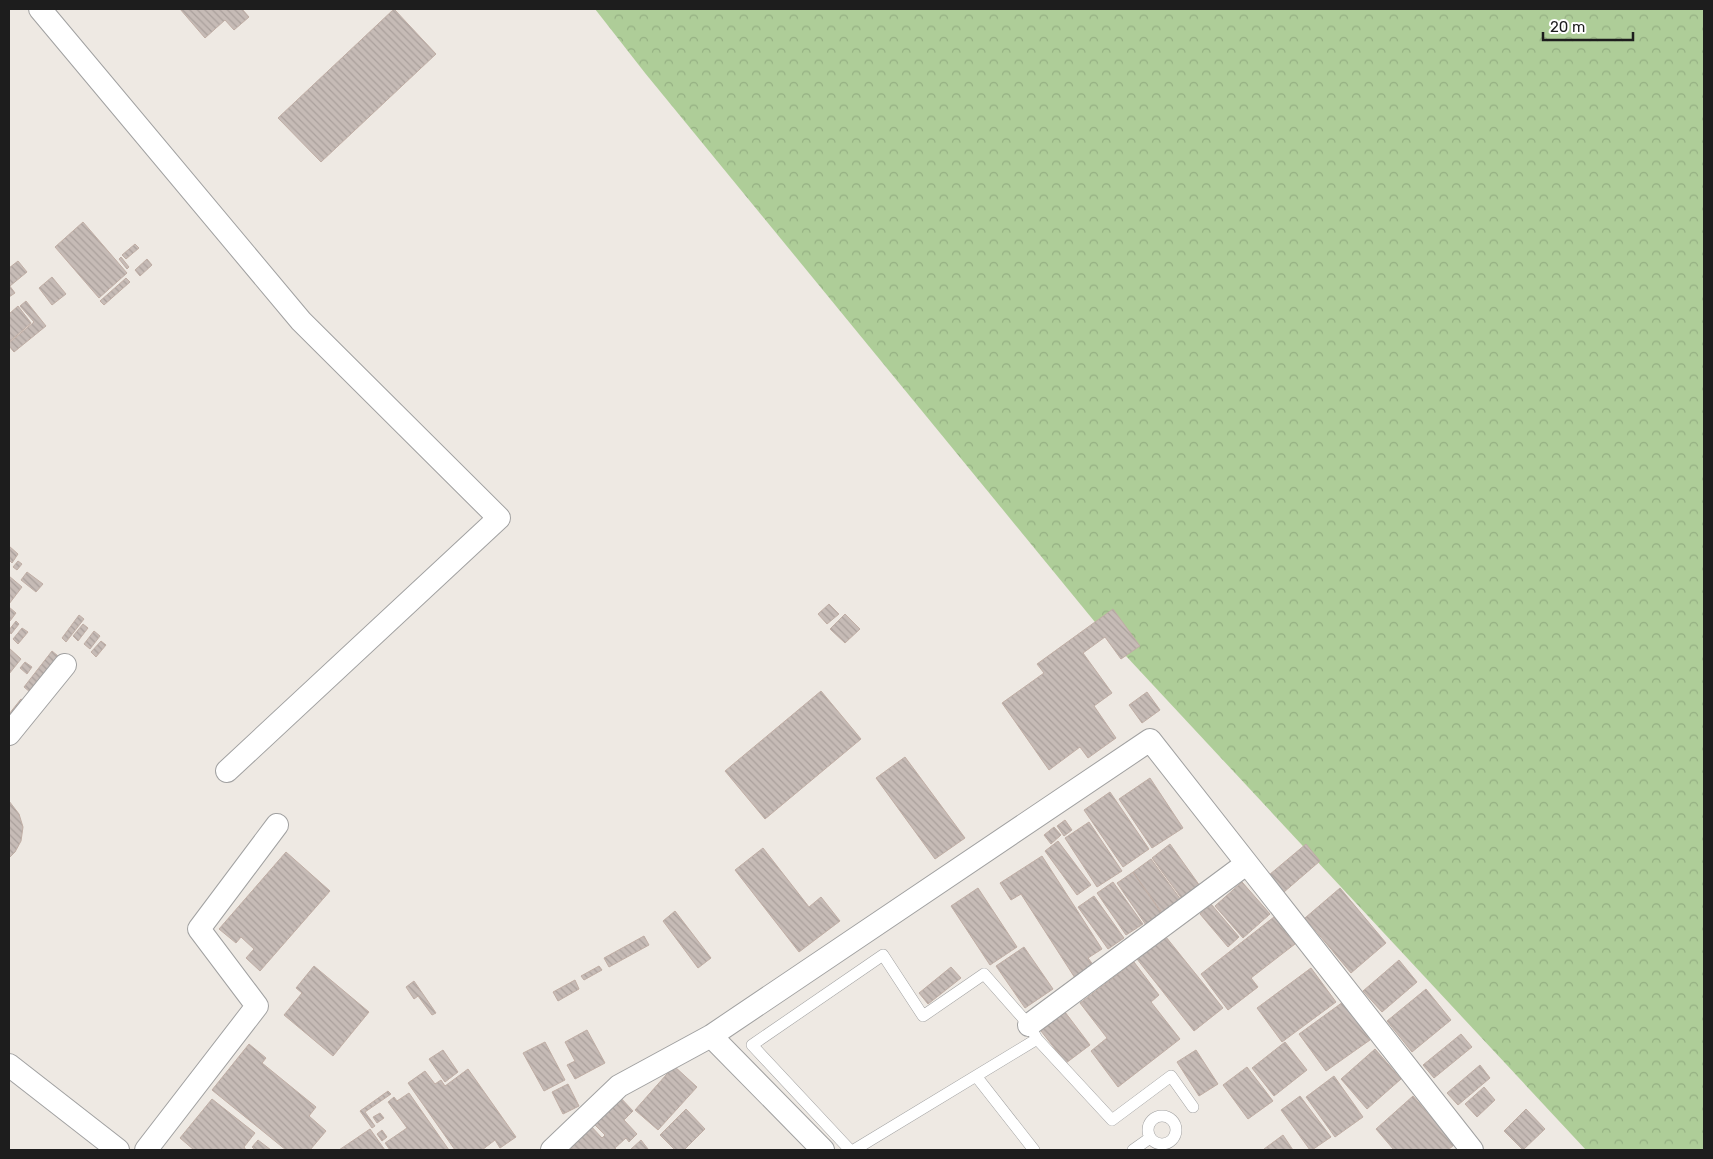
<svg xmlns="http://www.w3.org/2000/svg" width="1713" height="1159" font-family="Rubik,sans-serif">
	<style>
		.forest { fill: url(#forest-crowns) }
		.building { fill: url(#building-back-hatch); stroke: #c0aea5 }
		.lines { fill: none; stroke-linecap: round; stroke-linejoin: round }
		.service-casing { stroke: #a1a1a1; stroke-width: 12 }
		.minor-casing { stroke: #a1a1a1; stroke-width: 24 }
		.service { stroke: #fff; stroke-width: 11 }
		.minor { stroke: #fff; stroke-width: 22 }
	</style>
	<defs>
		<pattern id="forest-crowns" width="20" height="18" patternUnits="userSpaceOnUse" patternTransform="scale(1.25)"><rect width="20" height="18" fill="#aecd98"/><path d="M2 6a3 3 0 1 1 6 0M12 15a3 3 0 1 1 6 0" fill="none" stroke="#95b083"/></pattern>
		<pattern id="building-back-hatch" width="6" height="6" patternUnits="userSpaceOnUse" patternTransform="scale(1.25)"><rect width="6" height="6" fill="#c6bbb6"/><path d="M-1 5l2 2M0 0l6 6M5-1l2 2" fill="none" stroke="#aaa09c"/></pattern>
	</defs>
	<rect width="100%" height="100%" fill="#eee9e3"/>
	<!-- forest -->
	<path class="forest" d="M 595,9 L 1704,9 L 1704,1150 L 1586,1150 L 1099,627 L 645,73 Z"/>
	<!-- building -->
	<path class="building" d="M 180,9 L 242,9 L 249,17 L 234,30 L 225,20 L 205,38 Z
		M 394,9 L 436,54 L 321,162 L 278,118 Z
		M 83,222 L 127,273 L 99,298 L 55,247 Z
		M 135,244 L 139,248 L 126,259 L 122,255 Z
		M 121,257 L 129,267 L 127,269 L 119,259 Z
		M 147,259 L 152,265 L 140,276 L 135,270 Z
		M 18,261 L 27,272 L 10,286 L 9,284 L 9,268 Z
		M 52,277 L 66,294 L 52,305 L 39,288 Z
		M 126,278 L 130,282 L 104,305 L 100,301 Z
		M 9,285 L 15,293 L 9,297 Z
		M 26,301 L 46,326 L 14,352 L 9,346 L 9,343 L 34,322 L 20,306 Z
		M 18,306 L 31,323 L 9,342 L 9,314 Z
		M 9,546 L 18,554 L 12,563 L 9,560 Z
		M 18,561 L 22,564 L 17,570 L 13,567 Z
		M 27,572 L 43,584 L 36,592 L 21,580 Z
		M 9,576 L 22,587 L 9,604 Z
		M 829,604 L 839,614 L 827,624 L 818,614 Z
		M 9,607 L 16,613 L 10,621 L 9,620 Z
		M 1113,609 L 1140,646 L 1121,659 L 1105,637 L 1083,653 L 1112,693 L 1094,706 L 1116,738 L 1088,758 L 1080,747 L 1049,770 L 1002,703 L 1044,673 L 1037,664 Z
		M 845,614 L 860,629 L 845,643 L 830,629 Z
		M 79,615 L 84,619 L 66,642 L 62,638 Z
		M 16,621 L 19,624 L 11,634 L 9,630 Z
		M 83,624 L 88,628 L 78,641 L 73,636 Z
		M 22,628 L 28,632 L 18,644 L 13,639 Z
		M 94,631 L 100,636 L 90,649 L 84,644 Z
		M 101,641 L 106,645 L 96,657 L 91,652 Z
		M 9,648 L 21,659 L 9,674 Z
		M 52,651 L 58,656 L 30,692 L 24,687 Z
		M 25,662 L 32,667 L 27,674 L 20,668 Z
		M 821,691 L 861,739 L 765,819 L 725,771 Z
		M 1147,692 L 1160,710 L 1142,723 L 1129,705 Z
		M 21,699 L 29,705 L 9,718 L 9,714 Z
		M 905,757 L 965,838 L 935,859 L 876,778 Z
		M 1150,778 L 1183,828 L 1152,848 L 1119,799 Z
		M 1110,792 L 1149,849 L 1123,867 L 1084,810 Z
		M 9,801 L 19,814 L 23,827 L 21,841 L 15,852 L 9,858 Z
		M 1065,820 L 1072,830 L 1064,836 L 1057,826 Z
		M 1089,822 L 1122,871 L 1097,887 L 1065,838 Z
		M 1054,827 L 1061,835 L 1051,844 L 1044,835 Z
		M 1058,841 L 1091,885 L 1077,895 L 1045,851 Z
		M 1170,844 L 1200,886 L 1182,899 L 1152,858 Z
		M 1306,844 L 1320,861 L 1284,892 L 1269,875 Z
		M 763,848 L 809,907 L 821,897 L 840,921 L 799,952 L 735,870 Z
		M 286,852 L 330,891 L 260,971 L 246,958 L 254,949 L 241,937 L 236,943 L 219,929 Z
		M 1042,856 L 1102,949 L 1088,958 L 1094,966 L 1075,978 L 1021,894 L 1011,900 L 1000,883 Z
		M 1151,859 L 1181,900 L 1163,914 L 1133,872 Z
		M 1133,872 L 1162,914 L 1146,925 L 1117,883 Z
		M 1113,882 L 1143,924 L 1126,935 L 1097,893 Z
		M 1242,882 L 1270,914 L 1243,938 L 1215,906 Z
		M 978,888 L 1017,947 L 990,965 L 951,906 Z
		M 1340,888 L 1386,943 L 1351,973 L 1305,918 Z
		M 1094,896 L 1124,938 L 1108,949 L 1078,907 Z
		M 1211,904 L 1239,937 L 1228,947 L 1200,914 Z
		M 675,911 L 711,958 L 698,968 L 663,921 Z
		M 1274,917 L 1295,944 L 1251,978 L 1258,987 L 1228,1010 L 1201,974 Z
		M 644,936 L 649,945 L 609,967 L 604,958 Z
		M 1166,937 L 1223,1008 L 1194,1031 L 1137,959 Z
		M 1024,947 L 1053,989 L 1025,1008 L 996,966 Z
		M 1399,960 L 1417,982 L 1382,1012 L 1363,991 Z
		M 1134,962 L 1159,995 L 1151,1002 L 1180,1039 L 1118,1087 L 1091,1051 L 1107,1038 L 1080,1003 Z
		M 314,966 L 369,1012 L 333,1056 L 284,1015 L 302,993 L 296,988 Z
		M 599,966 L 602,970 L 584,980 L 581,976 Z
		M 951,967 L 961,978 L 928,1004 L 919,993 Z
		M 1311,968 L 1336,1002 L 1282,1042 L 1257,1008 Z
		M 575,980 L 579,989 L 558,1001 L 553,992 Z
		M 414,981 L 436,1013 L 432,1015 L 418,996 L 414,999 L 406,987 Z
		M 1426,989 L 1451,1020 L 1412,1052 L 1387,1021 Z
		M 1343,1002 L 1370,1040 L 1326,1071 L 1299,1034 Z
		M 1065,1012 L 1090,1045 L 1066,1063 L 1041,1031 Z
		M 587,1030 L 605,1063 L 575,1079 L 567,1065 L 575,1061 L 565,1042 Z
		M 1461,1034 L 1472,1047 L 1434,1078 L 1423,1065 Z
		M 545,1042 L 565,1080 L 544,1091 L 523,1053 Z
		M 1285,1042 L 1307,1070 L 1274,1096 L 1252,1068 Z
		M 249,1044 L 266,1058 L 262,1063 L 316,1107 L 309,1116 L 326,1131 L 310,1150 L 286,1150 L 212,1090 Z
		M 1375,1049 L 1401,1079 L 1367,1109 L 1341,1079 Z
		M 443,1050 L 458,1072 L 445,1082 L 429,1059 Z
		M 1196,1050 L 1218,1084 L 1199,1096 L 1177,1062 Z
		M 1480,1065 L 1490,1078 L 1458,1105 L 1447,1093 Z
		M 674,1066 L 697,1087 L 658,1130 L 635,1110 Z
		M 1247,1067 L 1273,1101 L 1248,1119 L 1223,1085 Z
		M 468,1069 L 516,1137 L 500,1148 L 495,1140 L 482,1150 L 455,1150 L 408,1083 L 425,1071 L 435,1084 L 441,1080 L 445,1086 Z
		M 1334,1076 L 1363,1117 L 1335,1137 L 1306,1097 Z
		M 568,1084 L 579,1106 L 563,1114 L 552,1092 Z
		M 1484,1087 L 1495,1100 L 1477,1117 L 1465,1104 Z
		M 388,1091 L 391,1094 L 365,1112 L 375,1126 L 372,1128 L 360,1111 Z
		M 409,1093 L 449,1150 L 390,1150 L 385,1143 L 407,1128 L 388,1102 L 394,1097 L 397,1101 Z
		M 618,1095 L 633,1111 L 624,1120 L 637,1134 L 629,1142 L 626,1138 L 615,1148 L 617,1150 L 573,1150 L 567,1144 L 589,1124 L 602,1138 L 605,1135 L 591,1121 Z
		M 1300,1096 L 1331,1137 L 1312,1150 L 1310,1150 L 1281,1110 Z
		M 1413,1096 L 1437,1124 L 1460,1140 L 1448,1150 L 1394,1150 L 1376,1129 Z
		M 212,1099 L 255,1133 L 244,1147 L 246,1150 L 194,1150 L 180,1138 Z
		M 686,1109 L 705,1129 L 684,1150 L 675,1150 L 660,1135 Z
		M 1526,1109 L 1545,1129 L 1523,1150 L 1504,1131 Z
		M 380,1113 L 384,1118 L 377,1123 L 373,1117 Z
		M 370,1129 L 385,1150 L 339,1150 Z
		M 382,1130 L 387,1137 L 382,1141 L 377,1134 Z
		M 1283,1135 L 1293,1150 L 1265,1150 L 1264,1149 Z
		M 258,1140 L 271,1150 L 255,1150 L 252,1147 Z
		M 641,1140 L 648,1149 L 646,1150 L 630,1150 Z"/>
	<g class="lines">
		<!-- service casing -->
		<g class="service-casing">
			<path id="service" d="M 976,1076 L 1034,1150
				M1148 1130a14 14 0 1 1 28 0a14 14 0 1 1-28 0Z
				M 850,1150 L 752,1045 L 883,955 L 923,1016 L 984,974 L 1029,1025 L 1037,1039
				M 854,1150 L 1037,1039 L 1112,1120 L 1171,1076 L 1193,1107
				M 1133,1150 L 1150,1138"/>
		</g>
		<!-- minor casing -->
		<g class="minor-casing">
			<path id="minor" d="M 40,9 L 301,321 L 499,518 L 227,771
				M 9,734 L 65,665
				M 1029,1025 L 1246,864
				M 711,1036 L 823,1150
				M 9,1065 L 118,1150
				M 146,1150 L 257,1006 L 199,929 L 277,825
				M 552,1150 L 619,1086 L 711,1036 L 1150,740 L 1472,1150"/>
		</g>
		<!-- service -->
		<use href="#service" class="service"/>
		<!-- minor -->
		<use href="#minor" class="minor"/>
	</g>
	<!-- border -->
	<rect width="1713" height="1159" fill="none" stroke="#1d1d1d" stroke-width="20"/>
	<!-- scale -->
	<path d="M1543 32v8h90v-8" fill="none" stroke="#1d1d1d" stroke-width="2.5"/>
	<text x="1550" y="32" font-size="15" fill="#1d1d1d" stroke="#ffffff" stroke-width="4" paint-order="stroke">20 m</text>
</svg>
